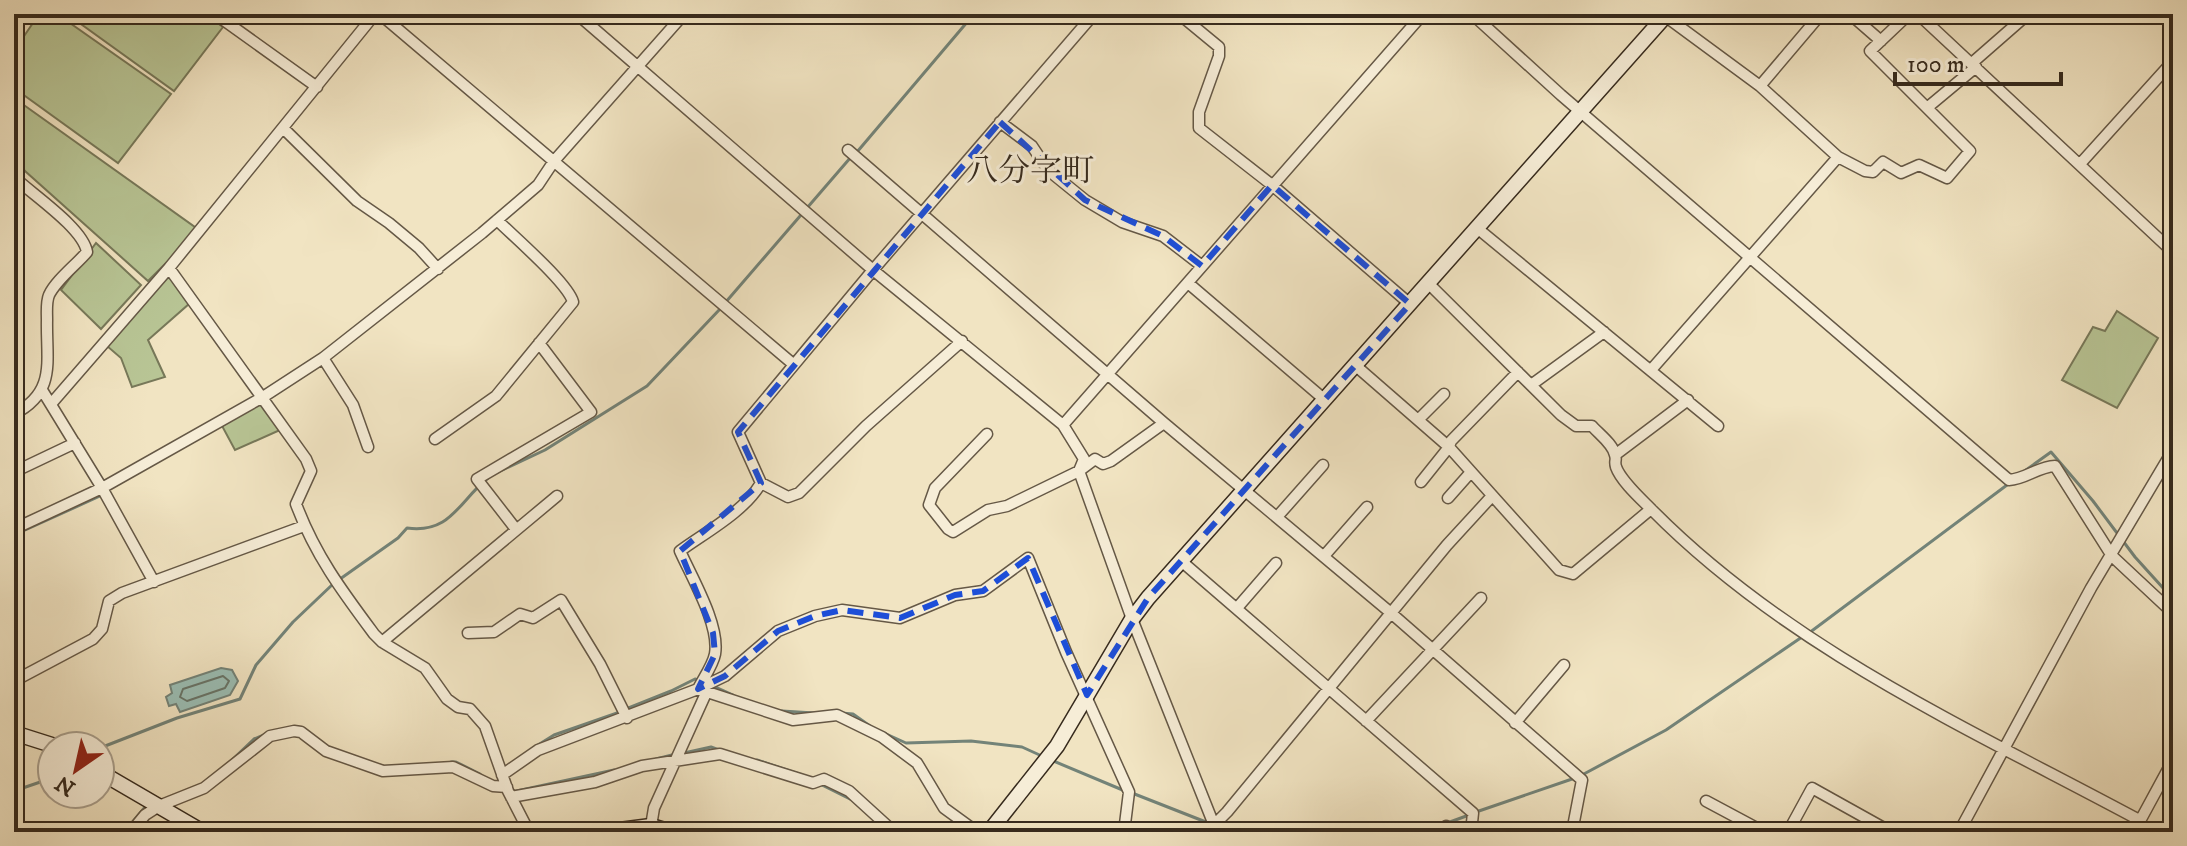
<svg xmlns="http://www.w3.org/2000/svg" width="2187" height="846" font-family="'IM FELL DW Pica','Noto Serif JP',serif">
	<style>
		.green { fill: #b8c595; stroke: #777859; stroke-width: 2 }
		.water { fill: #9bbeb4; stroke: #738378; stroke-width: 2 }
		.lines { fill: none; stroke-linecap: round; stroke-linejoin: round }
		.shore { stroke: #687468; stroke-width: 2 }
		.stream { stroke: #738378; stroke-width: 3 }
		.street-casing { stroke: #655846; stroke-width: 13 }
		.secondary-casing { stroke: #362a1d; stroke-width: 17 }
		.street { stroke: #f6edd7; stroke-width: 10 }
		.secondary { stroke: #f6edd7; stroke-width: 14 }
		.marked { fill: none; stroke: #1d4ed8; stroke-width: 6; stroke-dasharray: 16 10; stroke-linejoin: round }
		.labels { text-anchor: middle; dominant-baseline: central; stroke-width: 6; stroke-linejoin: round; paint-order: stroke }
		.quarter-label { font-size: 32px; fill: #362a1d; stroke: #f6edd7 }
	</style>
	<rect width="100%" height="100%" fill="#f1e4c2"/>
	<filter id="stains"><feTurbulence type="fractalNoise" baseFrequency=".0025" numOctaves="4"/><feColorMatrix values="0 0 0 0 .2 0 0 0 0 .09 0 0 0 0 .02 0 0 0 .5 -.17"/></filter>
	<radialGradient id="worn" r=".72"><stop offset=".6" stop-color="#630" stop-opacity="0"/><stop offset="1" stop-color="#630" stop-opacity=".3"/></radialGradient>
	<!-- green -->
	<path class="green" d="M 39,14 L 57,14 L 171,94 L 118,163 L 14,88 L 14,51 Z
		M 67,14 L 205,14 L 223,27 L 174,91 Z
		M 14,98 L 199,230 L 148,281 L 25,171 L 14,155 Z
		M 96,243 L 141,285 L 101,329 L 61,290 Z
		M 168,274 L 190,303 L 148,340 L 165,377 L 132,387 L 121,358 L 107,346 Z
		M 2117,311 L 2158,338 L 2117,408 L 2062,380 L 2093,327 L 2105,331 Z
		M 262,402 L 280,430 L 235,450 L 221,424 Z"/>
	<!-- water -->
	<path class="water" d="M 221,668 L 232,670 L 238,681 L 230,695 L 180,712 L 176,704 L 169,706 L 166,697 L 172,693 L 170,685 Z"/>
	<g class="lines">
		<!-- shore -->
		<path class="shore" d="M 223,676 L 229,681 L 225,688 L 187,701 L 180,697 L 183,689 Z"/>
		<!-- stream -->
		<path class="stream" d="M 857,152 L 974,14
			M 725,303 L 851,157
			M 2026,470 L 2051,452 L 2093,501 L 2135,557 L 2173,599
			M 498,472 L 545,450 L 647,386 L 720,309
			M 14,535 L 100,496
			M 1809,633 L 2011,482
			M 711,685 L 733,695
			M 626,709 L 671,691 L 695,679 L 700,681
			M 782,711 L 814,713
			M 841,713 L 853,714 L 870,726
			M 270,732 L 294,727
			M 884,733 L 906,743 L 971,741 L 1022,747 L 1044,757
			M 538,745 L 554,735 L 620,712
			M 100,748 L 177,718 L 240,699 L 256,665 L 293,622 L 333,584 L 398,538 L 407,528 C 451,534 459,501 488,478
			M 684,753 L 711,747 L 719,750
			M 656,759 L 676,754
			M 232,760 L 254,739 L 264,735
			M 757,760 L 814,779
			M 1051,760 L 1125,791
			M 451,762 L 456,762 L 480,774
			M 1582,775 L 1666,730 L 1802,637
			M 820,784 L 852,800
			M 14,791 L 52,778
			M 512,792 L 614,770
			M 1132,793 L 1211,824
			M 1476,812 L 1575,778
			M 1218,826 L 1240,832
			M 124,832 L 146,806
			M 1328,832 L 1428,830 L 1469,815"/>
		<!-- street casing -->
		<g class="street-casing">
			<path id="street" d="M 215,14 L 317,87
				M 380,14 L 793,364
				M 577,14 L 873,270 L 1063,425 L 1084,459 L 1079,471 L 1132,619 L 1214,825 L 1214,832
				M 1179,14 L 1219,47 L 1219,56 L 1199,112 L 1199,128 L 1272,185 L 1410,304
				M 1472,14 L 1561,95 L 2009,480 C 2026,479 2037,467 2055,466 L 2112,556 L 2173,613
				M 1821,14 L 1760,86 L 1838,157
				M 1850,14 L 1881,41
				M 1918,14 L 2173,252
				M 1665,16 L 1760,86
				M 1972,63 L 2028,14
				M 1928,107 L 1976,67
				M 1000,122 L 1032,146 L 1048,170 L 1085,200 L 1122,222 L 1163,236 L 1202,266
				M 283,128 L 357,201 L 389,223 L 419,248 L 438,269
				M 848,150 L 1164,423 L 1391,613 L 1582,780 L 1572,832
				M 2080,164 L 2173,61
				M 14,177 C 33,195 83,228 87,252 C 76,265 56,280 49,295 C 46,302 47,313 47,320 C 46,361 57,392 14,414
				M 1477,228 L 1718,426
				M 169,268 L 306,459 L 311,471 L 296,504 C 315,555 342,591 374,634 L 382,642 L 425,668 L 447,699 L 458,707 L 470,709 L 485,726 L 508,791 L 526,826 L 526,832
				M 1188,283 L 1325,400
				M 1429,284 L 1561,415 L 1576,426 L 1592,426 C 1599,434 1613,444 1615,455 C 1617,461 1614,460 1616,467 C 1621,481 1640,498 1651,509 C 1789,649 1970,729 2141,821
				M 323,358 L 353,405 L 368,447
				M 1356,366 L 1449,447 L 1559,570 L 1573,574 L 1651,509
				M 1651,370 L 1838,157 L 1865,171 L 1873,172 L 1883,162 L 1901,173 L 1919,165 L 1947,178 L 1970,151 L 1870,51 L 1909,14
				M 1531,385 L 1604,332
				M 42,390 L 102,488 L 154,582
				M 51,404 L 169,268 L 375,14
				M 1418,420 L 1444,394
				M 1063,425 L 1423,14
				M 987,434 L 935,488 L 929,505 L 948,529 L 953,532 L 988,510 L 1007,506 L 1079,471 L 1095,459 L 1103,464 L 1111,461 L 1164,423
				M 435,439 L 496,396 L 573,302 C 568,283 513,236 497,220
				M 1615,455 L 1688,400
				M 14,472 L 75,443
				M 1421,482 L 1449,447 L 1451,441 L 1518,372
				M 761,483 L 788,497 L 799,493 L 866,426 L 962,341
				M 1448,498 L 1471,472
				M 1277,517 L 1323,465
				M 515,528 L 477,479 L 591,412 L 539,343
				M 14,529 L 102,488 L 263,397 L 323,358 L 482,233 L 538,185 L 554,161 L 684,14
				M 1324,556 L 1367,507
				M 1180,560 L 1473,813 L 1471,832
				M 1237,608 L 1276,563
				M 468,633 L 494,632 L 520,614 L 533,618 L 561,600 L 600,664 L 627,718
				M 382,642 L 557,496
				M 14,681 L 93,639 L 102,629 L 109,601 L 122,593 L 304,526
				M 698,689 C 703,679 713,665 715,654 C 720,625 692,578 680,551 C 706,532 744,512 761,483 L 738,432 L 873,270 L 1094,14
				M 698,689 L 725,676 L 778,631 L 815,616 L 842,610 L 900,618 L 955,595 L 983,591 L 1028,558 L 1066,652 L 1129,792 L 1124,832
				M 1366,721 L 1481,598
				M 1515,723 L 1564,665
				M 502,775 L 538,750 L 698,689 L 793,720 L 837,715 L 882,737 L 917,763 L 944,808 L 977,832
				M 511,797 L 595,782 L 642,766 L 720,754 L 813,783 L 824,779 L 849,791 L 894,832
				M 1706,801 L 1764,832
				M 1214,825 L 1227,812 L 1447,545 L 1492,496
				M 651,826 L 654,808 L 707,691
				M 131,832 L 145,815 L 159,806 L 204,788 L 270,736 L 294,731 L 301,732 L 326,751 L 383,771 L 453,767 L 493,786 L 507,787
				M 1444,832 L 1446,826
				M 1788,832 L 1812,788 L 1891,832
				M 1959,832 L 2091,588 L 2173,450
				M 2134,832 L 2173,760"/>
		</g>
		<!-- secondary casing -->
		<g class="secondary-casing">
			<path id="secondary" d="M 14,733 L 55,746
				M 100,772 L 203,832
				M 604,832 L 651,826 L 671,832
				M 989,832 L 1057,746 L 1132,619 L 1148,598 L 1667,14"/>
		</g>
		<!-- street -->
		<use href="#street" class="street"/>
		<!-- secondary -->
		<use href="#secondary" class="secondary"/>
	</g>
	<!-- marked area -->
	<path class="marked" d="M 1000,122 L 1085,200 L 1163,236 L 1202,266 L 1272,185 L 1410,304 L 1148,598 L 1087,695 L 1028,558 L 983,591 L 955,595 L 900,618 L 842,610 L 815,616 L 778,631 L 725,676 L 698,689 L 715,654 L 713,633 L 680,551 L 761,483 L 738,432 Z"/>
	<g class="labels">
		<!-- quarter labels -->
		<g class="quarter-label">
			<text x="1030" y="172">八分字町</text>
		</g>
	</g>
	<!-- margin -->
	<rect width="2187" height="846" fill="none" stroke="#f1e4c2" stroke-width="48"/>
	<rect x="16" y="16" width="2155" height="814" fill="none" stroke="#362a1d" stroke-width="4"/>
	<rect x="24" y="24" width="2139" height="798" fill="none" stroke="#362a1d" stroke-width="2"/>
	<!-- north arrow -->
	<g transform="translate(76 770) rotate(214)"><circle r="38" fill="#f6edd7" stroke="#a99f8d" stroke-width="2"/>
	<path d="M0-6L14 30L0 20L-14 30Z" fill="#8f2418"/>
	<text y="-12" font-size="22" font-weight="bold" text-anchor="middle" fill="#362a1d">N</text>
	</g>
	<!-- scale -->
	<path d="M1895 72v12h166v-12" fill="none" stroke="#362a1d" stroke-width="4"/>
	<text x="1907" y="72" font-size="24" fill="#362a1d" stroke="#f6edd7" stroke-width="6" paint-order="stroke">100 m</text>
	<rect width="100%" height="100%" filter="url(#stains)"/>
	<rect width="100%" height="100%" fill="url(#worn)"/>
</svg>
